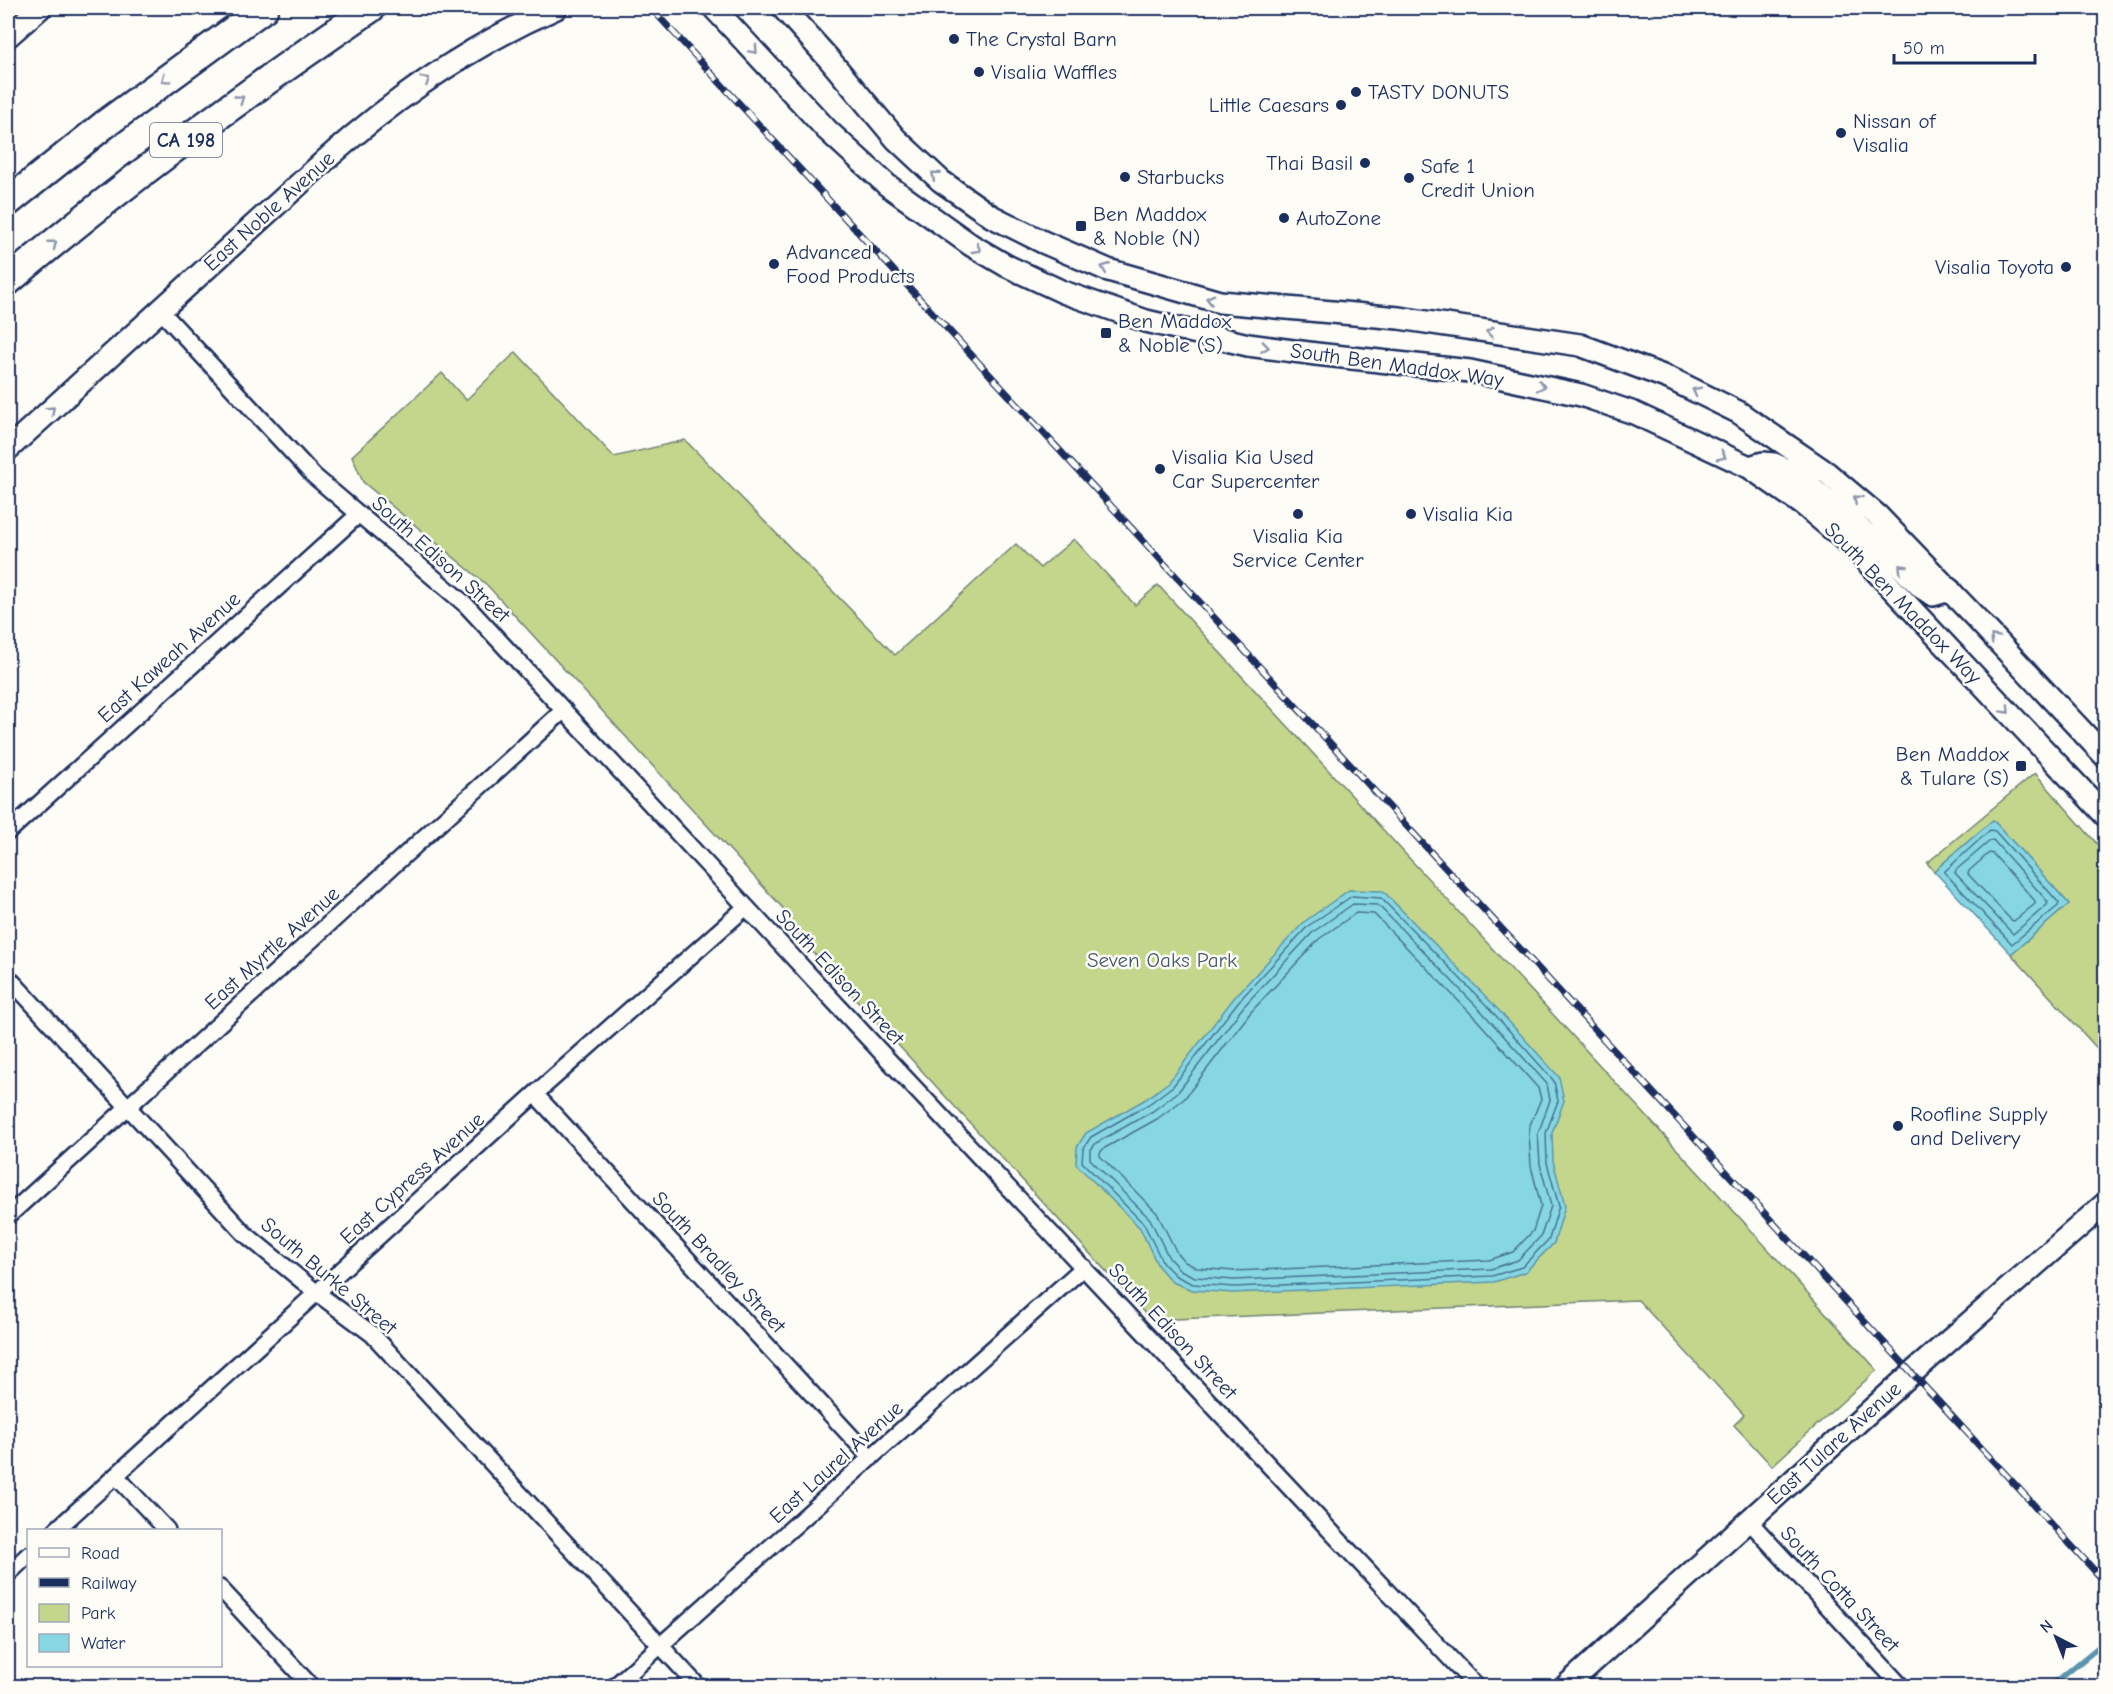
<svg xmlns="http://www.w3.org/2000/svg" width="2113" height="1694" font-family="'Comic Neue',sans-serif">
	<style>
		.green { fill: #c3d68b; stroke: #6f8274; stroke-width: 1.5 }
		.water { fill: #87d7e2; stroke: #5c94ad; stroke-width: 1.5 }
		.lines { fill: none; stroke-linecap: round; stroke-linejoin: round }
		.shore { stroke: #467293; stroke-width: 1.5 }
		.stream { stroke: #5c94ad; stroke-width: 6 }
		.street-casing { stroke: #1b2f5e; stroke-width: 20 }
		.secondary-casing { stroke: #1b2f5e; stroke-width: 26 }
		.highway-casing { stroke: #1b2f5e; stroke-width: 32 }
		.street { stroke: #fdfcf7; stroke-width: 15 }
		.secondary { stroke: #fdfcf7; stroke-width: 21 }
		.highway { stroke: #fdfcf7; stroke-width: 27 }
		.rail-casing { stroke: #1b2f5e; stroke-width: 7 }
		.rail { stroke: #fdfcf7; stroke-width: 4.5; stroke-dasharray: 14; stroke-linecap: butt }
		.oneway { stroke: #8c96aa }
		.poi-dot { fill: #1b2f5e; stroke: #fdfcf7; stroke-width: 2 }
		.labels { text-anchor: middle; dominant-baseline: central; stroke-width: 5; stroke-linejoin: round; paint-order: stroke }
		.shield { fill: #fdfcf7; stroke: #5f6c8c; stroke-width: 1.5 }
		.shield-label { font-size: 20px; font-weight: bold; fill: #1b2f5e }
		.poi-label { font-size: 21px; fill: #1b2f5e; stroke: #fdfcf7; text-anchor: start }
		.street-label { font-size: 21px; fill: #1b2f5e; stroke: #fdfcf7 }
		.park-label { font-size: 21px; fill: #455969; stroke: #fdfcf7 }
	</style>
	<rect width="100%" height="100%" fill="#fdfcf7"/>
	<filter id="ink" filterUnits="userSpaceOnUse"><feTurbulence type="fractalNoise" baseFrequency=".0167" numOctaves="2"/><feDisplacementMap in="SourceGraphic" scale="12" xChannelSelector="R" yChannelSelector="G"/><feConvolveMatrix kernelMatrix="1 2 1 2 8 2 1 2 1" color-interpolation-filters="sRGB"/></filter>
	<g filter="url(#ink)">
		<!-- green -->
		<path class="green" d="M 516,352 L 614,457 L 685,440 L 895,655 L 1016,544 L 1040,568 L 1074,539 L 1135,605 L 1158,585 L 1742,1220 L 1877,1370 L 1772,1466 L 1734,1425 L 1744,1415 L 1638,1300 L 1151,1320 L 785,922 L 791,917 L 487,585 L 363,482 L 352,456 L 442,373 L 466,400 Z
			M 2035,773 L 2105,853 L 2105,1057 L 2011,954 L 2069,904 L 1993,820 L 1934,871 L 1927,863 Z"/>
		<!-- water -->
		<path class="water" d="M 1993,820 L 2069,904 L 2011,954 L 1934,871 Z
			M 1349,890 L 1383,891 L 1493,1004 L 1559,1077 L 1564,1101 L 1552,1133 L 1553,1161 L 1565,1206 L 1554,1243 L 1525,1272 L 1494,1282 L 1233,1293 L 1192,1290 L 1172,1282 L 1158,1266 L 1140,1228 L 1076,1164 L 1077,1147 L 1086,1133 L 1146,1099 L 1169,1082 L 1234,998 L 1304,922 Z"/>
		<g class="lines">
			<!-- shore -->
			<path class="shore" d="M 1990,830 L 1995,831 L 2059,903 L 2058,906 L 2012,944 L 1944,872 Z
				M 1993,840 L 2048,902 L 2047,905 L 2013,934 L 1955,873 L 1956,870 L 1990,841 Z
				M 1989,853 L 1993,854 L 2035,901 L 2035,904 L 2014,921 L 2011,920 L 1968,874 L 1969,871 Z
				M 1352,896 L 1381,898 L 1489,1008 L 1554,1081 L 1558,1101 L 1546,1133 L 1547,1163 L 1559,1206 L 1549,1239 L 1522,1267 L 1492,1276 L 1234,1287 L 1193,1284 L 1176,1276 L 1163,1263 L 1144,1224 L 1082,1162 L 1083,1149 L 1091,1137 L 1149,1104 L 1173,1086 L 1238,1002 L 1308,926 Z
				M 1353,904 L 1378,905 L 1483,1013 L 1547,1084 L 1550,1100 L 1538,1134 L 1540,1164 L 1551,1206 L 1541,1236 L 1518,1260 L 1491,1269 L 1234,1280 L 1195,1277 L 1180,1270 L 1169,1258 L 1150,1219 L 1090,1159 L 1090,1151 L 1096,1143 L 1153,1111 L 1178,1092 L 1244,1006 L 1313,932 Z
				M 1356,913 L 1374,914 L 1477,1020 L 1538,1088 L 1541,1099 L 1530,1125 L 1529,1134 L 1531,1166 L 1541,1206 L 1533,1231 L 1513,1252 L 1489,1260 L 1234,1271 L 1197,1268 L 1185,1262 L 1177,1253 L 1157,1213 L 1100,1156 L 1100,1153 L 1103,1149 L 1157,1119 L 1184,1099 L 1251,1012 L 1319,939 Z"/>
			<!-- stream -->
			<path class="stream" d="M 2051,1686 L 2106,1641"/>
			<!-- street casing -->
			<g class="street-casing">
				<path id="street" d="M 160,310 L 314,476 L 466,605 L 879,1050 L 1476,1686
					M 8,832 L 359,514
					M 8,977 L 244,1233 L 317,1293 L 372,1334 L 698,1686
					M 535,1094 L 871,1458
					M 8,1216 L 564,710
					M 116,1476 L 167,1530
					M 1749,1521 L 1901,1686
					M 56,1530 L 535,1094 L 746,907
					M 8,1574 L 28,1555
					M 220,1588 L 311,1686
					M 615,1686 L 1084,1267"/>
			</g>
			<!-- secondary casing -->
			<g class="secondary-casing">
				<path id="secondary" d="M 714,8 L 827,130 L 887,185 L 971,245 L 1007,266 L 1063,292 L 1146,321 L 1248,345 L 1316,354 L 1470,371 L 1581,395 L 1634,413 L 1749,467 L 1805,506 L 1854,548 L 2106,816
					M 783,8 L 829,59 L 896,139 L 941,181 L 991,216 L 1043,242 L 1108,270 L 1220,302 L 1399,318 L 1580,345 L 1671,379 L 1738,412 L 1827,473 L 1878,516 L 1975,617 L 2106,757
					M 8,36 L 40,8
					M 8,449 L 330,156 C 398,96 473,44 556,8
					M 1749,467 L 1763,463 L 1774,464 L 1793,473 L 1846,516 L 1880,546 L 1922,588 L 1933,595 L 1950,590
					M 1566,1686 L 1911,1374 L 2106,1203"/>
			</g>
			<!-- highway casing -->
			<g class="highway-casing">
				<path id="highway" d="M 8,202 L 104,125 L 264,8
					M 8,281 C 123,183 246,93 371,8"/>
			</g>
			<!-- street -->
			<use href="#street" class="street"/>
			<!-- secondary -->
			<use href="#secondary" class="secondary"/>
			<!-- highway -->
			<use href="#highway" class="highway"/>
			<!-- rail casing -->
			<g class="rail-casing">
				<path id="rail" d="M 651,8 L 2106,1583"/>
			</g>
			<!-- rail -->
			<use href="#rail" class="rail"/>
		</g>
		<!-- one-way arrows -->
		<defs><path id="oneway-chevron" d="M-2-3.5L2.5 0L-2 3.5" fill="none" stroke-width="1.6" stroke-linecap="round" stroke-linejoin="round" transform="scale(1.5)"/></defs>
		<g class="oneway">
			<use href="#oneway-chevron" transform="translate(754 50) rotate(47)"/>
			<use href="#oneway-chevron" transform="translate(165 79) rotate(143)"/>
			<use href="#oneway-chevron" transform="translate(426 80) rotate(-33)"/>
			<use href="#oneway-chevron" transform="translate(240 99) rotate(-36)"/>
			<use href="#oneway-chevron" transform="translate(935 175) rotate(-140)"/>
			<use href="#oneway-chevron" transform="translate(53 244) rotate(-39)"/>
			<use href="#oneway-chevron" transform="translate(977 249) rotate(31)"/>
			<use href="#oneway-chevron" transform="translate(1105 268) rotate(-159)"/>
			<use href="#oneway-chevron" transform="translate(1210 299) rotate(-165)"/>
			<use href="#oneway-chevron" transform="translate(1490 332) rotate(-172)"/>
			<use href="#oneway-chevron" transform="translate(1265 347) rotate(8)"/>
			<use href="#oneway-chevron" transform="translate(1541 386) rotate(12)"/>
			<use href="#oneway-chevron" transform="translate(1696 391) rotate(-153)"/>
			<use href="#oneway-chevron" transform="translate(51 410) rotate(-42)"/>
			<use href="#oneway-chevron" transform="translate(1722 456) rotate(26)"/>
			<use href="#oneway-chevron" transform="translate(1857 499) rotate(-139)"/>
			<use href="#oneway-chevron" transform="translate(1902 568) rotate(-134)"/>
			<use href="#oneway-chevron" transform="translate(1994 638) rotate(-133)"/>
			<use href="#oneway-chevron" transform="translate(2006 710) rotate(47)"/>
		</g>
	</g>
	<!-- markers -->
	<g class="poi-dot">
		<circle cx="954" cy="39" r="6"/>
		<circle cx="979" cy="72" r="6"/>
		<circle cx="1356" cy="92" r="6"/>
		<circle cx="1341" cy="105" r="6"/>
		<circle cx="1841" cy="133" r="6"/>
		<circle cx="1365" cy="163" r="6"/>
		<circle cx="1125" cy="177" r="6"/>
		<circle cx="1409" cy="178" r="6"/>
		<circle cx="1284" cy="218" r="6"/>
		<rect x="1075" y="220" width="12" height="12" rx="3"/>
		<circle cx="774" cy="264" r="6"/>
		<circle cx="2066" cy="267" r="6"/>
		<rect x="1100" y="327" width="12" height="12" rx="3"/>
		<circle cx="1160" cy="469" r="6"/>
		<circle cx="1298" cy="514" r="6"/>
		<circle cx="1411" cy="514" r="6"/>
		<rect x="2015" y="760" width="12" height="12" rx="3"/>
		<circle cx="1898" cy="1126" r="6"/>
	</g>
	<g class="labels">
		<!-- shield labels -->
		<rect class="shield" x="150" y="123" width="72" height="34" rx="4.5"/>
		<g class="shield-label">
			<text x="186" y="140">CA 198</text>
		</g>
		<!-- poi labels -->
		<g class="poi-label">
			<text x="966" y="39">The Crystal Barn</text>
			<text x="991" y="72">Visalia Waffles</text>
			<text x="1368" y="92">TASTY DONUTS</text>
			<text x="1329" y="105" text-anchor="end">Little Caesars</text>
			<text x="1853" y="121">Nissan of<tspan x="1853" dy="24">Visalia</tspan></text>
			<text x="1353" y="163" text-anchor="end">Thai Basil</text>
			<text x="1421" y="166">Safe 1<tspan x="1421" dy="24">Credit Union</tspan></text>
			<text x="1137" y="177">Starbucks</text>
			<text x="1093" y="214">Ben Maddox<tspan x="1093" dy="24">&amp; Noble (N)</tspan></text>
			<text x="1296" y="218">AutoZone</text>
			<text x="786" y="252">Advanced<tspan x="786" dy="24">Food Products</tspan></text>
			<text x="2054" y="267" text-anchor="end">Visalia Toyota</text>
			<text x="1118" y="321">Ben Maddox<tspan x="1118" dy="24">&amp; Noble (S)</tspan></text>
			<text x="1172" y="457">Visalia Kia Used<tspan x="1172" dy="24">Car Supercenter</tspan></text>
			<text x="1423" y="514">Visalia Kia</text>
			<text x="1298" y="536" text-anchor="middle">Visalia Kia<tspan x="1298" dy="24">Service Center</tspan></text>
			<text x="2009" y="754" text-anchor="end">Ben Maddox<tspan x="2009" dy="24">&amp; Tulare (S)</tspan></text>
			<text x="1910" y="1114">Roofline Supply<tspan x="1910" dy="24">and Delivery</tspan></text>
		</g>
		<!-- street labels -->
		<g class="street-label">
			<text transform="translate(269 211) rotate(-42)">East Noble Avenue</text>
			<text transform="translate(1397 365) rotate(8)">South Ben Maddox Way</text>
			<text transform="translate(441 559) rotate(42)">South Edison Street</text>
			<text transform="translate(1903 603) rotate(46)">South Ben Maddox Way</text>
			<text transform="translate(169 657) rotate(-42)">East Kaweah Avenue</text>
			<text transform="translate(272 948) rotate(-42)">East Myrtle Avenue</text>
			<text transform="translate(840 977) rotate(47)">South Edison Street</text>
			<text transform="translate(412 1178) rotate(-42)">East Cypress Avenue</text>
			<text transform="translate(719 1262) rotate(47)">South Bradley Street</text>
			<text transform="translate(329 1276) rotate(40)">South Burke Street</text>
			<text transform="translate(1173 1331) rotate(47)">South Edison Street</text>
			<text transform="translate(1834 1443) rotate(-42)">East Tulare Avenue</text>
			<text transform="translate(836 1462) rotate(-42)">East Laurel Avenue</text>
			<text transform="translate(1840 1589) rotate(47)">South Cotta Street</text>
		</g>
		<!-- park labels -->
		<g class="park-label">
			<text x="1162" y="960">Seven Oaks Park</text>
		</g>
	</g>
	<!-- margin -->
	<rect width="2113" height="1694" fill="none" stroke="#fdfcf7" stroke-width="30"/>
	<rect x="15" y="15" width="2083" height="1664" fill="none" stroke="#1b2f5e" stroke-width="2" filter="url(#ink)"/>
	<!-- legend -->
	<rect x="27" y="1529" width="195" height="138" fill="#fdfcf7" stroke="#a3aaba" stroke-width="1.5"/>
	<rect x="39" y="1548" width="30" height="9" fill="#fdfcf7" stroke="#a3aaba" stroke-width="1.5"/>
	<text x="81" y="1559" font-size="18" fill="#1b2f5e">Road</text>
	<rect x="39" y="1578" width="30" height="9" fill="#1b2f5e" stroke="#a3aaba" stroke-width="1.5"/>
	<text x="81" y="1589" font-size="18" fill="#1b2f5e">Railway</text>
	<rect x="39" y="1604" width="30" height="18" fill="#c3d68b" stroke="#a3aaba" stroke-width="1.5"/>
	<text x="81" y="1619" font-size="18" fill="#1b2f5e">Park</text>
	<rect x="39" y="1634" width="30" height="18" fill="#87d7e2" stroke="#a3aaba" stroke-width="1.5"/>
	<text x="81" y="1649" font-size="18" fill="#1b2f5e">Water</text>
	<!-- north arrow -->
	<g transform="translate(2056 1637) rotate(318)" stroke="#fdfcf7" stroke-width="4.5" paint-order="stroke">
	<path d="M0-4.5L10 22L0 15L-10 22Z" fill="#1b2f5e"/>
	<text y="-9" font-size="16" font-weight="bold" text-anchor="middle" fill="#1b2f5e">N</text>
	</g>
	<!-- scale -->
	<path d="M1894 54v9h141v-9" fill="none" stroke="#1b2f5e" stroke-width="3"/>
	<text x="1903" y="54" font-size="18" fill="#1b2f5e" stroke="#fdfcf7" stroke-width="4.5" paint-order="stroke">50 m</text>
</svg>
